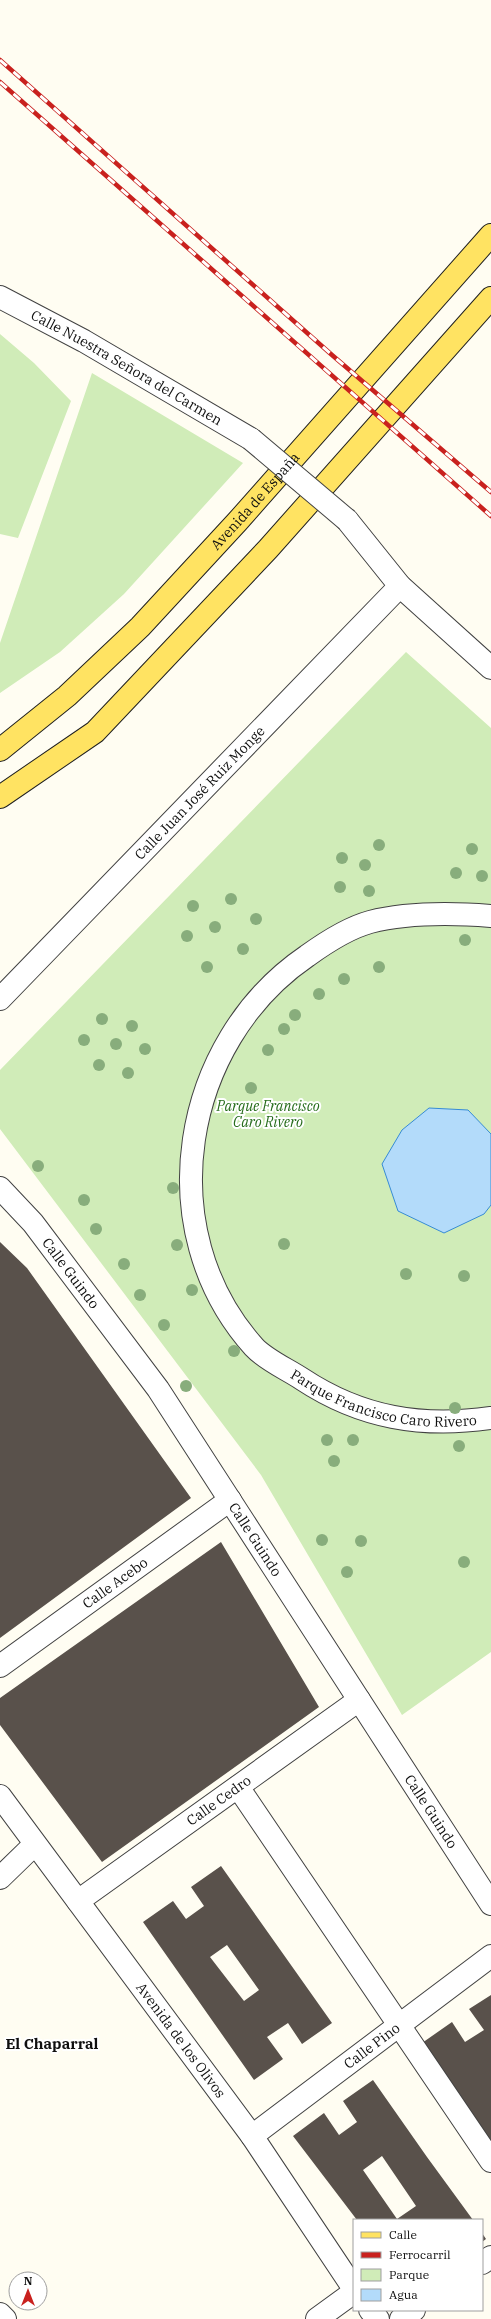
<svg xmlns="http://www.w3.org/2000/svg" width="491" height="2319" font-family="'IBM Plex Serif',serif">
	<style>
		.green { fill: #d0ecb8 }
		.water { fill: #b3dbfa; stroke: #368bd5 }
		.building { fill: #59514b; fill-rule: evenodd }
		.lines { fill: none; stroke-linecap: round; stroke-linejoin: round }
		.pedestrian-casing { stroke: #424242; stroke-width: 24 }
		.minor-casing { stroke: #424242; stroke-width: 24 }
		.tertiary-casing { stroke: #424242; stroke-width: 24 }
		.primary-casing { stroke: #202020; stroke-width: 24 }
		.pedestrian { stroke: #fff; stroke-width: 22 }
		.minor { stroke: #fff; stroke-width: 22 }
		.tertiary { stroke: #fff; stroke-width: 22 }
		.primary { stroke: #ffe362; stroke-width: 22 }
		.rail-casing { stroke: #c9211e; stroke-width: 4.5 }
		.rail { stroke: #fff; stroke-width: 3; stroke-dasharray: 9; stroke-linecap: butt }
		.minor-bridge-casing { stroke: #424242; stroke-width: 24; stroke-linecap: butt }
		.minor-bridge { stroke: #fff; stroke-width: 22 }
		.tree { fill: #88ad7c }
		.labels { text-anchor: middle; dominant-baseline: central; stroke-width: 4; stroke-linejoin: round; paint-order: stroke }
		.street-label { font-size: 14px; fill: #0f0f0f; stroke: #fff }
		.park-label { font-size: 14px; font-style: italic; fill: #266c1b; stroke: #fff }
		.neighbourhood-label { font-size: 15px; font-weight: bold; fill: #0f0f0f; stroke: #fff }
	</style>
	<rect width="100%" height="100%" fill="#fffdf2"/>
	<!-- green -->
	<path class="green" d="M 0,334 L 34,363 L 71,401 L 18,538 L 0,534 Z
		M 92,373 L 243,463 L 124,594 L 60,652 L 0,693 L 0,643 Z
		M 406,652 L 491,728 L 491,1652 L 402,1715 L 261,1475 L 0,1129 L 0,1070 Z"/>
	<!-- water -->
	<path class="water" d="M 429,1108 L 468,1110 L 491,1134 L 491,1205 L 484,1214 L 444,1233 L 398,1211 L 382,1164 L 402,1130 Z"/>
	<!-- building -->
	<path class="building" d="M 0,1242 L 27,1268 L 191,1498 L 0,1638 Z
		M 221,1542 L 319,1707 L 102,1862 L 0,1725 L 0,1698 Z
		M 221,1866 L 332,2023 L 302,2044 L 288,2023 L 267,2037 L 283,2059 L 254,2080 L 143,1922 L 173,1901 L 186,1919 L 204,1906 L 191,1887 ZM 227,1945 L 259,1990 L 244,2001 L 210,1957 Z
		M 491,1995 L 491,2141 L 422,2043 L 452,2022 L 465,2042 L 484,2030 L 469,2009 Z
		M 373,2080 L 427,2157 L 473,2220 L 357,2220 L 293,2136 L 324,2113 L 339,2135 L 357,2122 L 343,2101 ZM 382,2156 L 416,2206 L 397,2219 L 363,2170 Z
		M 482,2233 L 486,2239 L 482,2242 Z"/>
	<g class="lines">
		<!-- pedestrian casing -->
		<g class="pedestrian-casing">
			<g id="pedestrian">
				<path id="s1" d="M 491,916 C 452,913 409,912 370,922 C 348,928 325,943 307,956 C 181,1042 149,1230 254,1347 C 266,1360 287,1369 302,1379 C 361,1418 422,1428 491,1418"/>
				<path d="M 482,2263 L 491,2257"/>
				<path d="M 401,2319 L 414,2310"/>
			</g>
		</g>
		<!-- minor casing -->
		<g class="minor-casing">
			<g id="minor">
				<path d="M 347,520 L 400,586 L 491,668"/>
				<path id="s2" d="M 0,999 L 400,586"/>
				<path id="s3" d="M 0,1188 L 33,1223 L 158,1389 L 491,1904"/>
				<path id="s4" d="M 0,1666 L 230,1500"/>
				<path d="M 238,1787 L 491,2161"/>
				<path id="s5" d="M 0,1796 L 252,2136 L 354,2289"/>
				<path d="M 0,1878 L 34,1845"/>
				<path id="s6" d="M 78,1901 L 359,1700"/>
				<path id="s7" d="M 252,2136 L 491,1956"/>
				<path d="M 370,2310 L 378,2319"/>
				<path d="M 317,2319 L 354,2292"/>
			</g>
		</g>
		<!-- tertiary casing -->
		<g class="tertiary-casing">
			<g id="tertiary">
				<path id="s8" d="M 0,297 L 84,341 L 251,439"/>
				<path d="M 0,2314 L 5,2319"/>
			</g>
		</g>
		<!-- primary casing -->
		<g class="primary-casing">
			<g id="primary">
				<path id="s9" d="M 0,750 L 67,696 L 140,627 L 237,522 L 491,235"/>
				<path d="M 0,797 L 95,732 L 268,549 L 491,298"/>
			</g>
		</g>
		<!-- pedestrian -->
		<use href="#pedestrian" class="pedestrian"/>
		<!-- minor -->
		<use href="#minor" class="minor"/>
		<!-- tertiary -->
		<use href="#tertiary" class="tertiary"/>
		<!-- primary -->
		<use href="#primary" class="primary"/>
		<!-- rail casing -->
		<g class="rail-casing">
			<path id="rail" d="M 0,60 L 332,355 L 491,492
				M 0,82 L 491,516"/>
		</g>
		<!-- rail -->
		<use href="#rail" class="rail"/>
		<!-- minor-bridge casing -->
		<g class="minor-bridge-casing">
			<path id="minor-bridge" d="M 251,439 L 347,520"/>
		</g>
		<!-- minor-bridge -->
		<use href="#minor-bridge" class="minor-bridge"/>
	</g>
	<!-- trees -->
	<g class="tree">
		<circle cx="379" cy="845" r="6"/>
		<circle cx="472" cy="849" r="6"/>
		<circle cx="342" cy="858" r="6"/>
		<circle cx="365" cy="865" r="6"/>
		<circle cx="456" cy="873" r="6"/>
		<circle cx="482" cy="876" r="6"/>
		<circle cx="340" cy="887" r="6"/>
		<circle cx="369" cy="891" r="6"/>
		<circle cx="231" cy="899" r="6"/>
		<circle cx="193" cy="906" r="6"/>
		<circle cx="256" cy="919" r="6"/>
		<circle cx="215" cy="927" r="6"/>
		<circle cx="187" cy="936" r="6"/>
		<circle cx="465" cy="940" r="6"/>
		<circle cx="243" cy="949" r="6"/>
		<circle cx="207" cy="967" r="6"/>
		<circle cx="379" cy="967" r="6"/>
		<circle cx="344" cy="979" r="6"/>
		<circle cx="319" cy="994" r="6"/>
		<circle cx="295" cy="1015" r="6"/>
		<circle cx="102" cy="1019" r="6"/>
		<circle cx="132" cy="1026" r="6"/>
		<circle cx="284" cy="1029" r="6"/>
		<circle cx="84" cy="1040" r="6"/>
		<circle cx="116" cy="1044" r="6"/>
		<circle cx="145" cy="1049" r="6"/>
		<circle cx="268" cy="1050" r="6"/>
		<circle cx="99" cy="1065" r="6"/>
		<circle cx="128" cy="1073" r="6"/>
		<circle cx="251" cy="1088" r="6"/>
		<circle cx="38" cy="1166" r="6"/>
		<circle cx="173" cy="1188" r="6"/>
		<circle cx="84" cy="1200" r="6"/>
		<circle cx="96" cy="1229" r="6"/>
		<circle cx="284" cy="1244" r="6"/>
		<circle cx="177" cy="1245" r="6"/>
		<circle cx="124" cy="1264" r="6"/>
		<circle cx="406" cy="1274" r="6"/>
		<circle cx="464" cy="1276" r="6"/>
		<circle cx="192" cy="1290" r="6"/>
		<circle cx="140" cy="1295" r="6"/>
		<circle cx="164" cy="1325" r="6"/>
		<circle cx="234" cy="1351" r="6"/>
		<circle cx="186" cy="1386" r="6"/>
		<circle cx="455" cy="1408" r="6"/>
		<circle cx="327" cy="1440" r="6"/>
		<circle cx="353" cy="1440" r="6"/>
		<circle cx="459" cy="1446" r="6"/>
		<circle cx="334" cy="1461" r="6"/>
		<circle cx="322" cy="1540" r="6"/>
		<circle cx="361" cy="1541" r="6"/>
		<circle cx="464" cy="1562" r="6"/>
		<circle cx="347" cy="1572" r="6"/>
	</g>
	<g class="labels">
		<!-- street labels -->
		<g class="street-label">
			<text stroke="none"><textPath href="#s8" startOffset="145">Calle Nuestra Señora del Carmen</textPath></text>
			<text stroke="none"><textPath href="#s9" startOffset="357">Avenida de España</textPath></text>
			<text stroke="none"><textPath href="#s2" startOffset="287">Calle Juan José Ruiz Monge</textPath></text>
			<text stroke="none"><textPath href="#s3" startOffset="111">Calle Guindo</textPath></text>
			<text stroke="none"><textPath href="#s1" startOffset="782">Parque Francisco Caro Rivero</textPath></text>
			<text stroke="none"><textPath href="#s3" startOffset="435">Calle Guindo</textPath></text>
			<text stroke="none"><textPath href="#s4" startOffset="142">Calle Acebo</textPath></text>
			<text stroke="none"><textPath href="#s6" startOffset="173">Calle Cedro</textPath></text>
			<text stroke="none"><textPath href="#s3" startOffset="759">Calle Guindo</textPath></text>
			<text stroke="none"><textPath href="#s5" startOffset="304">Avenida de los Olivos</textPath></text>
			<text stroke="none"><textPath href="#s7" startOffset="150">Calle Pino</textPath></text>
		</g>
		<!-- park labels -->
		<g class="park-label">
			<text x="268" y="1106">Parque Francisco<tspan x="268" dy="16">Caro Rivero</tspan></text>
		</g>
		<!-- neighbourhood labels -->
		<g class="neighbourhood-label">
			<text x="52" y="2043">El Chaparral</text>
		</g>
	</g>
	<!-- legend -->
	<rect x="353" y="2219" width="130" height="92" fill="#ffffff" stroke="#9f9f9f"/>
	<rect x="361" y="2232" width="20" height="6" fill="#ffe362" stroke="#9f9f9f"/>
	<text x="389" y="2239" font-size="12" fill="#0f0f0f">Calle</text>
	<rect x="361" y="2252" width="20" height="6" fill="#c9211e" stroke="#9f9f9f"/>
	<text x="389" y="2259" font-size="12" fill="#0f0f0f">Ferrocarril</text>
	<rect x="361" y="2269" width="20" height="12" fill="#d0ecb8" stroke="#9f9f9f"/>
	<text x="389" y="2279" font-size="12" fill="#0f0f0f">Parque</text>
	<rect x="361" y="2289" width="20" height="12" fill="#b3dbfa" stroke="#9f9f9f"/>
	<text x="389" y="2299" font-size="12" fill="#0f0f0f">Agua</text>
	<!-- north arrow -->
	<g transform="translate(28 2291)"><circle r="19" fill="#ffffff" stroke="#9f9f9f"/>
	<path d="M0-3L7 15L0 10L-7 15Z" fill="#c9211e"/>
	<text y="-6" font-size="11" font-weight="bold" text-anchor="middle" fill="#0f0f0f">N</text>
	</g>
</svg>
